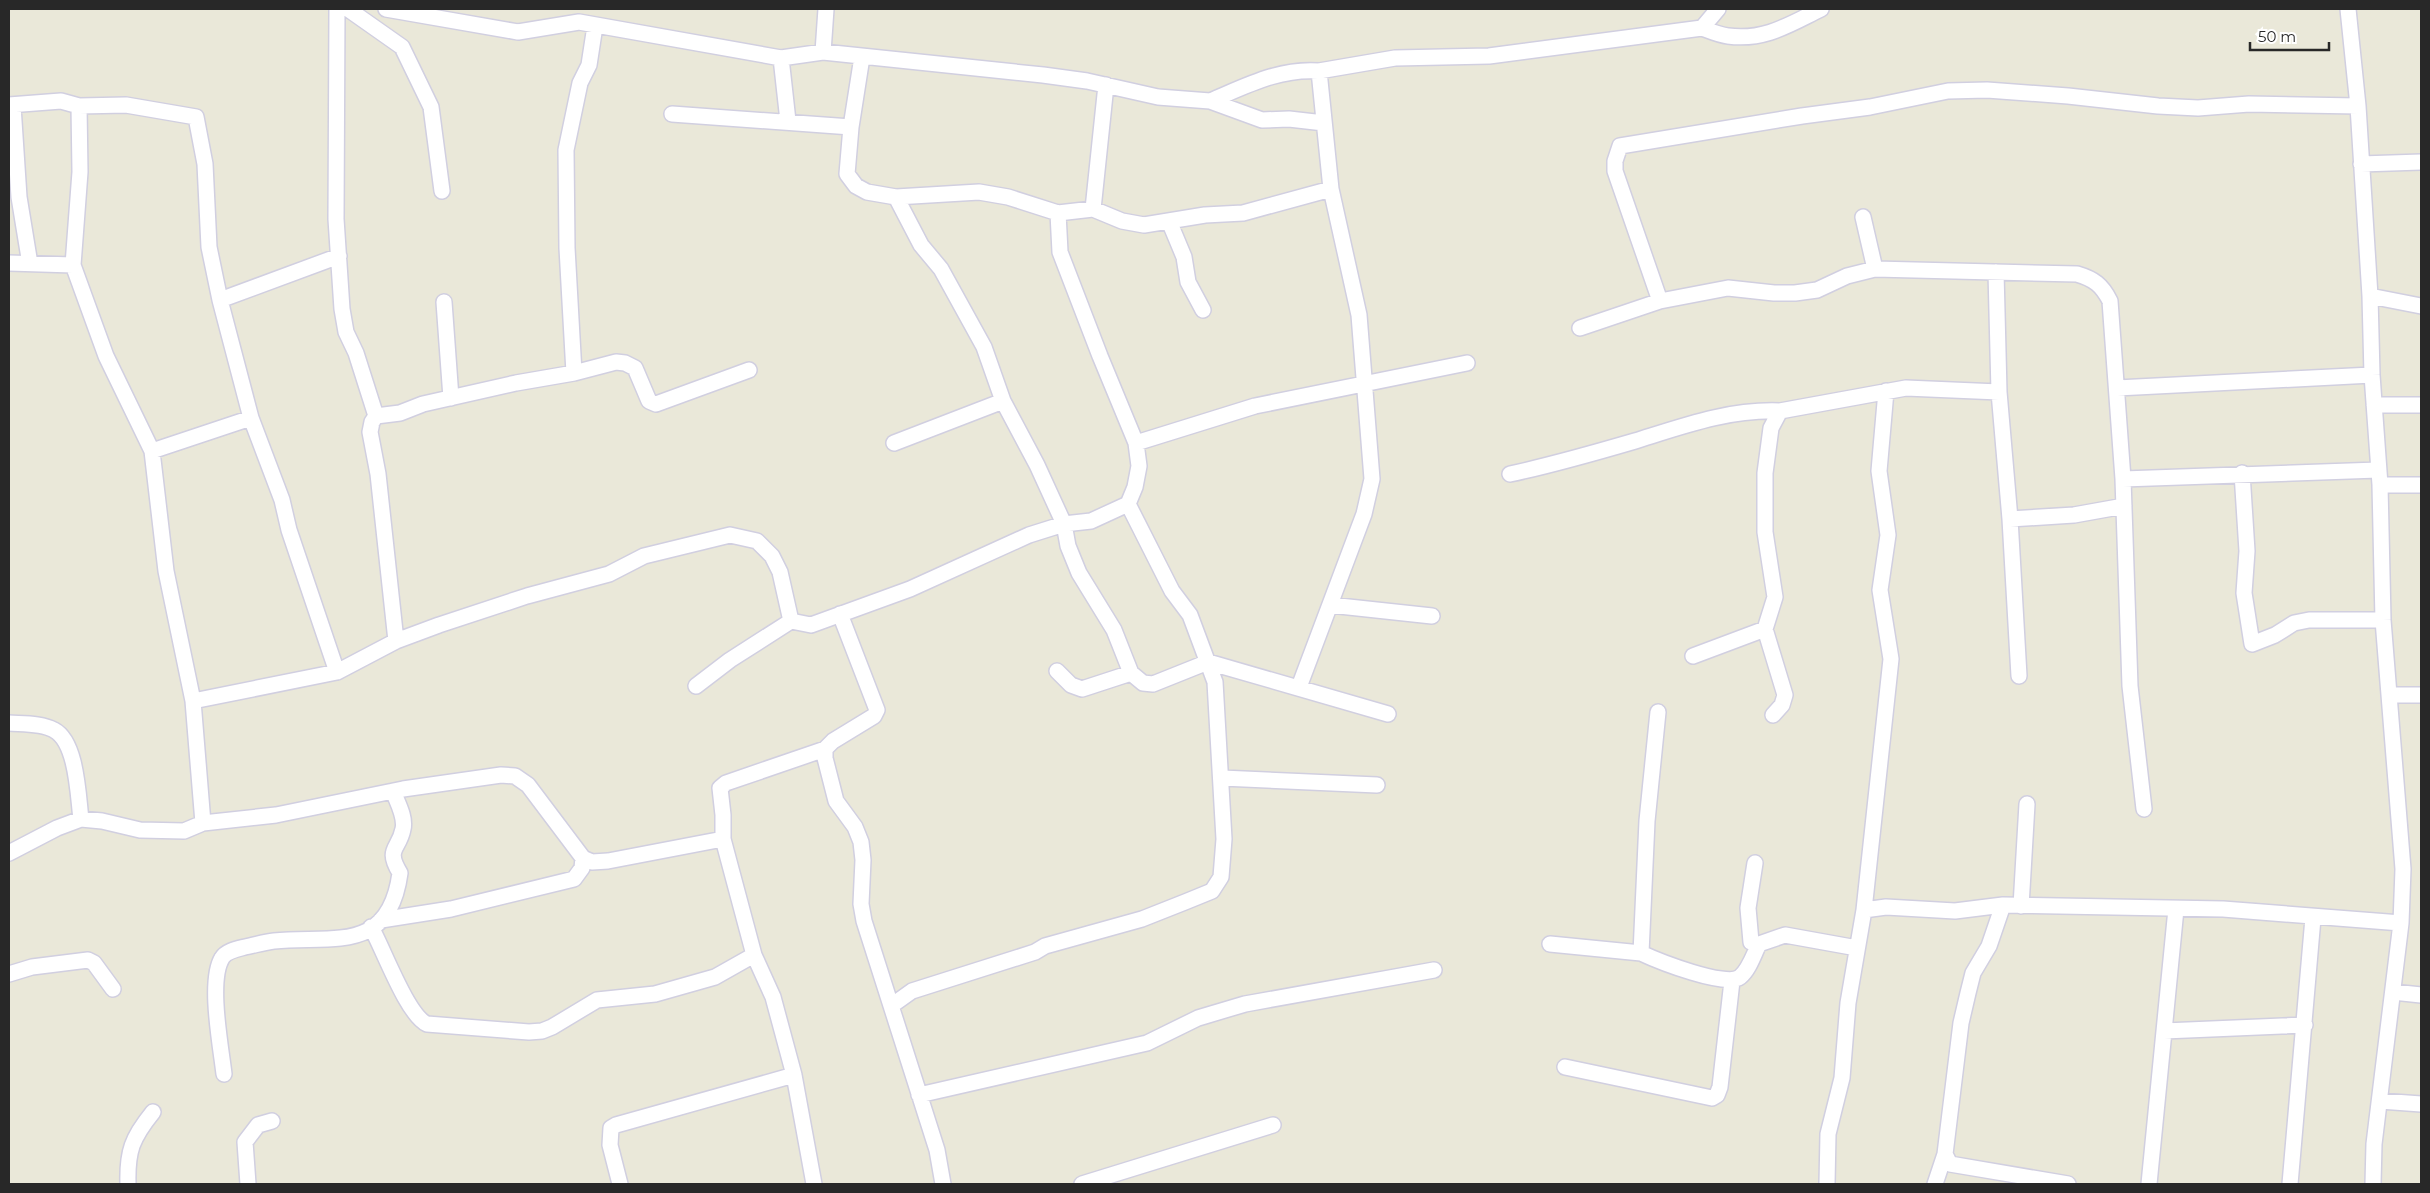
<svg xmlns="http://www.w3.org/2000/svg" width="2430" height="1193" font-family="Montserrat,sans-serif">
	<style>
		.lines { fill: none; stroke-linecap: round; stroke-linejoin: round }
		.minor-casing { stroke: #d1cfe0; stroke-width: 18 }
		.minor { stroke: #fff; stroke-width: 15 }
	</style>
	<rect width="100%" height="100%" fill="#eae8d9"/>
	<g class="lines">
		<!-- minor casing -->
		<g class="minor-casing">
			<path id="minor" d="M 337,9 L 336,219 L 342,309 L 346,332 L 356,353 L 376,416 L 372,422 L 370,432 L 378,474 L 396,641
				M 348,9 L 402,47 L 431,107 L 442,191
				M 386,9 L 518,32 L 579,22 L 781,58 L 823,52 L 1043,75 L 1087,81 L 1158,97 L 1210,101 L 1262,120 L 1289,119 L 1324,123
				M 2348,9 L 2358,106 L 2370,296 L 2372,375 L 2380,485 L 2383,620 L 2403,869 L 2401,923 L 2374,1144 L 2373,1184
				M 1702,28 C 1710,31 1719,35 1728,36 C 1765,41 1790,24 1821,9
				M 823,52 L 826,9
				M 862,57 L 851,127 L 847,174 L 856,186 L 867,192 L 896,197 L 979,192 L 1008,197 L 1058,213 L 1093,209 L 1122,221 L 1144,225 L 1205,215 L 1243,213 L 1331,189
				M 781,58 L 788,121
				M 1210,101 C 1246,86 1279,68 1319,71
				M 9,105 L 61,101 L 79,106 L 126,105 L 196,117 L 205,164 L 209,247 L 220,300 L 251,418 L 282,500 L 289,530 L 337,672
				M 13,106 L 19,197 L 30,264
				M 79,106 L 80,172 L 73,265 L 106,356 L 152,451 L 166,571 L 193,701 L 203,823
				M 672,114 L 851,127
				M 2361,164 L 2421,162
				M 896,197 L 921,245 L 941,269 L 984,347 L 1003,401 L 1037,465 L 1064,524 L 1068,546 L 1079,573 L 1114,630 L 1131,673 L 1143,683 L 1153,684 L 1208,662 L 1388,714
				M 1093,209 L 1106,85
				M 1863,217 L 1875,269
				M 1169,221 L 1184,257 L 1188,282 L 1203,310
				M 9,263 L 73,265
				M 1996,272 L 1999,392 L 2010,519 L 2019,676
				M 2370,296 L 2421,306
				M 220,300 L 339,256
				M 1660,301 L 1615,171 L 1615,161 L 1620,146 L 1802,116 L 1870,107 L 1948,91 L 1987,90 L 2068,96 L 2158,106 L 2198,108 L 2249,104 L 2358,106
				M 444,302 L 451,398
				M 1580,328 L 1660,301 L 1728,288 L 1774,293 L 1795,293 L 1817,290 L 1847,276 L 1875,269 L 2077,274 C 2094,279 2102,285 2110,301 L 2123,479 L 2130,686 L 2144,809
				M 574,373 L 567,248 L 566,150 L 580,83 L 589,65 L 595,26
				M 2117,388 L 2372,375
				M 2374,405 L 2421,405
				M 376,416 L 400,413 L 423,404 L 516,383 L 574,373 L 616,362 L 625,363 L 635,368 L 649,401 L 656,404 L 749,370
				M 894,443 L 1003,401
				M 1136,443 L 1255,406 L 1467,363
				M 152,451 L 251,418
				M 2242,473 L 2247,551 L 2244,593 L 2252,644 L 2275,635 L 2294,623 L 2309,620 L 2383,620
				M 1510,474 C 1552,465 1594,453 1635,441 C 1683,426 1729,409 1780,411
				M 2123,479 L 2378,470
				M 2380,485 L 2421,485
				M 2010,519 L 2074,515 L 2124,506
				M 1330,605 L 1432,616
				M 840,614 L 877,710 L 874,716 L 833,741 L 825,749 L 825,758 L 836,801 L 855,827 L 861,842 L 863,860 L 861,904 L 864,921 L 937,1150 L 943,1184
				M 1693,656 L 1765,629
				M 1057,671 L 1071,685 L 1082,689 L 1131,673
				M 696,686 L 730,660 L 791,621
				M 1299,687 L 1364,514 L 1372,479 L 1359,315 L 1331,189 L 1319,71 L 1395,58 L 1489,56 L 1702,28 L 1718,9
				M 2389,695 L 2421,695
				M 193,701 L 337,672 L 396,641 L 439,625 L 527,596 L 609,574 L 644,556 L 730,535 L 757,541 L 772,556 L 780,572 L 791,621 L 811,625 L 910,589 L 1029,535 L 1064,524 L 1091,521 L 1128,504 L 1135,487 L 1139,466 L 1136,443 L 1100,356 L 1060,252 L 1058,213
				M 1658,712 L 1647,821 L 1641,953 C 1658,961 1726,988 1740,977 C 1749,970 1754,954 1759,944
				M 1773,715 L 1782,705 L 1785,695 L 1765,629 L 1775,597 L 1765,532 L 1765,473 L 1771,428 L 1780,411 L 1906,388 L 1999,392
				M 9,723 C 23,724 42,723 54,730 C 77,742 78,796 81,819
				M 1222,778 L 1377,785
				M 9,853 L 57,828 L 81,819 L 102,821 L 140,830 L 184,831 L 203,823 L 276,815 L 403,789 L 501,775 L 515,776 L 528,785 L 583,858 L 592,862 L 608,861 L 723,839
				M 1755,863 L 1748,908 L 1751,942 L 1759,944 L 1785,935 L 1857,948
				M 2003,905 L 1989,946 L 1973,973 L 1968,993 L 1961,1023 L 1945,1154 L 1950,1164 L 2068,1184
				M 2021,906 L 2027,804
				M 1864,910 L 1886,907 L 1955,911 L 2003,905 L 2223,909 L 2401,923
				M 381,920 L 451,909 L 574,879 L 582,868 L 583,858
				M 371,927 C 383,948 407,1015 427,1024 L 529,1032 L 542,1031 L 552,1027 L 597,1000 L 655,994 L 715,977 L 754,955
				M 1550,944 L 1641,953
				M 9,974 L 32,967 L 88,960 L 94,963 L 113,989
				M 2393,992 L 2421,995
				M 891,1006 L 912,991 L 1035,952 L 1045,946 L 1142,919 L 1185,902 L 1212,891 L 1221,877 L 1224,839 L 1215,682 L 1190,615 L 1172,591 L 1128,504
				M 2164,1031 L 2305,1025
				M 1565,1067 L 1712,1098 L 1717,1095 L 1720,1087 L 1732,981
				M 224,1074 C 221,1047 208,981 222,958 C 226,951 237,949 245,947 C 255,945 265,942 274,941 C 332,935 389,955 400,873 C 385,848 399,850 403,829 C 406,817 397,802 393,791
				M 919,1095 L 1147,1043 L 1198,1018 L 1245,1004 L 1434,970
				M 2380,1101 L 2421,1104
				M 128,1184 C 127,1151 132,1138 153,1112
				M 248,1184 L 245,1142 L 258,1125 L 272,1121
				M 620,1184 L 610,1145 L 611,1128 L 616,1125 L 794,1075
				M 814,1184 L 794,1075 L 773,997 L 754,955 L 723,839 L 723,815 L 720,788 L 726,783 L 825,749
				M 1082,1184 L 1273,1125
				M 1827,1184 L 1828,1134 L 1842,1078 L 1848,1003 L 1864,910 L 1891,659 L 1880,590 L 1888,535 L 1879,471 L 1886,391
				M 1935,1184 L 1945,1154
				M 2149,1184 L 2176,909
				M 2290,1184 L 2313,918"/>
		</g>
		<!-- minor -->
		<use href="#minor" class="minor"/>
	</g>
	<!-- border -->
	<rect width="2430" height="1193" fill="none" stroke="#282828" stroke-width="20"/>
	<!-- scale -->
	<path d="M2250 42v8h79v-8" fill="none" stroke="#282828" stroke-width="2.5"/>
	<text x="2258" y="42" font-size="15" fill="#282828" stroke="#ffffff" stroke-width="4" paint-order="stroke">50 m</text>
</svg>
